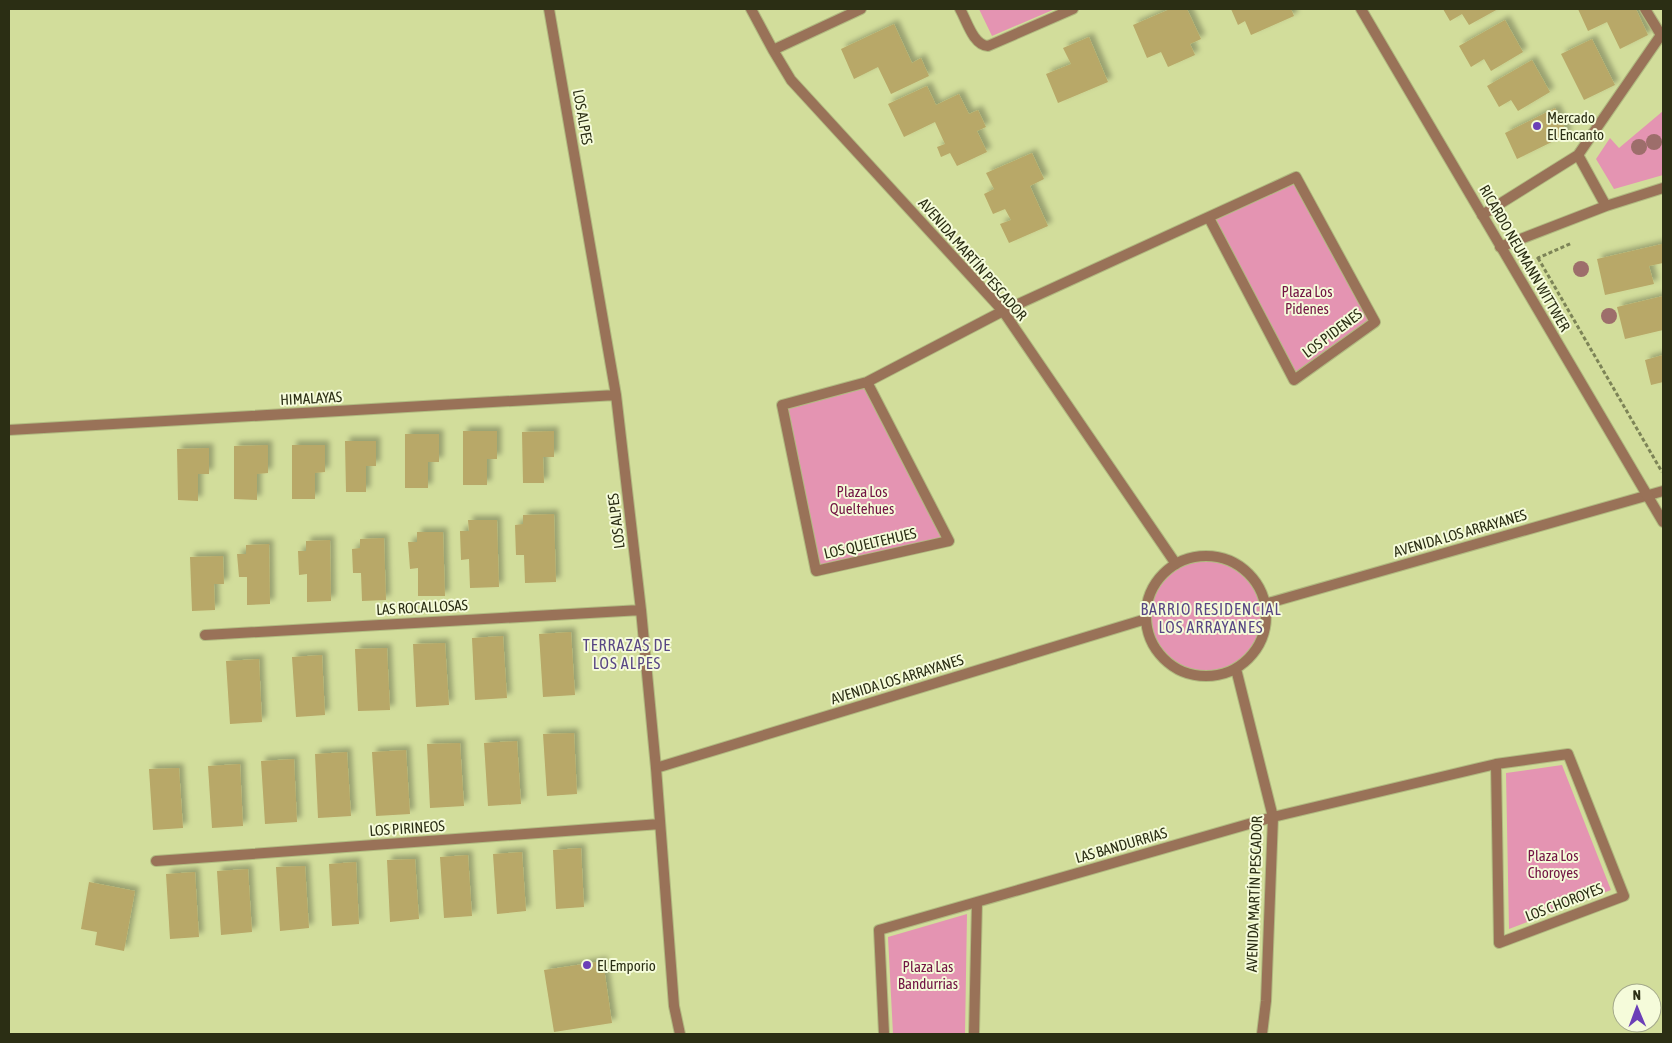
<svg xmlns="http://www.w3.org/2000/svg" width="1672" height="1043" font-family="'Asap Condensed',sans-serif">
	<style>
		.green { fill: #e494b2 }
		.building { fill: #b8a867; filter: url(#shadow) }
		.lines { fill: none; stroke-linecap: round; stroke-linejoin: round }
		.minor-casing { stroke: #b1ba80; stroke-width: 12 }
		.tertiary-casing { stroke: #b1ba80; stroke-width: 12 }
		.path { stroke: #7d8457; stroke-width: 3; stroke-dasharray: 4 2.5; stroke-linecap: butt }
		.minor { stroke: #997258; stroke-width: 10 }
		.tertiary { stroke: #997258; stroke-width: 10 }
		.tree { fill: #9d6e6b }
		.poi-dot { fill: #6b3fb7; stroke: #f5fbda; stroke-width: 2 }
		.labels { text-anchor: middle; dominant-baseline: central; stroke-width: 4; stroke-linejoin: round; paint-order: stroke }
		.street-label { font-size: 15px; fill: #2b2e14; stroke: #f5fbda }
		.poi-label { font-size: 15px; fill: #2b2e14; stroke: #f5fbda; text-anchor: start }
		.park-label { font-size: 15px; fill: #721443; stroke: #f5fbda }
		.neighbourhood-label { font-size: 16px; letter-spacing: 1px; fill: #584684; stroke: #f5fbda }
	</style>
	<defs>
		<filter id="shadow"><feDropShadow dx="4.5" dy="-4.5" stdDeviation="2.5" flood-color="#0004"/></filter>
	</defs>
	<rect width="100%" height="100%" fill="#d2dd9b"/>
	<!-- green -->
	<path class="green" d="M 979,9 L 1055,9 L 992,36 Z
		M 1663,111 L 1663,175 L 1614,189 L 1596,159 L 1610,138 L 1619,148 Z
		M 1295,182 L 1370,320 L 1295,375 L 1214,220 Z
		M 865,387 L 943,538 L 819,565 L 788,408 Z
		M1151 616a55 55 0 1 1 110 0a55 55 0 1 1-110 0Z
		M 1562,765 L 1611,890 L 1509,929 L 1506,773 Z
		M 967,914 L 965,1034 L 893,1034 L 888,937 Z"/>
	<!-- building -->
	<path class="building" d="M 1170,9 L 1187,9 L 1201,39 L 1190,44 L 1195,55 L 1168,67 L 1161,52 L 1147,58 L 1133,25 Z
		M 1231,9 L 1291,9 L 1294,16 L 1251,35 L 1245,21 L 1238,25 Z
		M 1443,9 L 1498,9 L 1469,25 L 1462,14 L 1450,21 Z
		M 1578,9 L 1636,9 L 1648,35 L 1620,49 L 1607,22 L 1588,31 Z
		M 1505,20 L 1523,52 L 1491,71 L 1484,59 L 1471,67 L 1459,46 Z
		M 894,24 L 912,63 L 921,58 L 929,76 L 891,94 L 878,67 L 854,79 L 841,49 Z
		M 1089,37 L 1108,82 L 1058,103 L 1046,74 L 1071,64 L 1063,48 Z
		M 1592,39 L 1615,85 L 1584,100 L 1561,54 Z
		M 1532,60 L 1550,92 L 1518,111 L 1511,100 L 1499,107 L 1487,86 Z
		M 927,86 L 936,105 L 959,94 L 969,114 L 978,110 L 986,127 L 977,131 L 987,152 L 957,166 L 950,153 L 941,157 L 937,147 L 945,144 L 935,122 L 904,137 L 888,104 Z
		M 1555,108 L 1568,134 L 1517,159 L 1505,133 Z
		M 1032,153 L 1044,179 L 1030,186 L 1048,226 L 1009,243 L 1000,224 L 1011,220 L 1005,209 L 993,214 L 984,194 L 994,189 L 986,173 Z
		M 1662,244 L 1663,263 L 1649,266 L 1654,284 L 1605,295 L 1597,259 Z
		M 1663,296 L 1663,330 L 1625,339 L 1617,307 Z
		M 1663,355 L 1663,382 L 1651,385 L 1645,360 Z
		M 463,431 L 497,431 L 497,459 L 487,459 L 487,485 L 463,485 Z
		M 554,431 L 554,457 L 543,457 L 544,483 L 523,483 L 522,432 Z
		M 405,434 L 439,434 L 439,462 L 428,462 L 428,488 L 405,488 Z
		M 345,441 L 376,441 L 376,466 L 366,466 L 366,492 L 346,492 Z
		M 268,445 L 268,473 L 257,474 L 257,500 L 234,499 L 234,446 Z
		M 292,445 L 325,445 L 325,472 L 315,473 L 315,499 L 292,499 Z
		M 209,448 L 209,474 L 198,474 L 198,501 L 178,500 L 177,449 Z
		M 554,514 L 556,582 L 525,583 L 524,555 L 516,555 L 515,525 L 523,524 L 523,515 Z
		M 468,520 L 497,520 L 499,587 L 470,588 L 469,559 L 461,560 L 460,531 L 469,531 Z
		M 417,532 L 443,532 L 445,596 L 418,596 L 418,568 L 410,569 L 408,542 L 417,542 Z
		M 384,538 L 386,600 L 362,601 L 361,573 L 353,573 L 352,549 L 360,548 L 360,539 Z
		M 330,540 L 331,601 L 307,602 L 307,574 L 299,575 L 298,551 L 306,551 L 306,541 Z
		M 269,544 L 270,604 L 247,605 L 247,577 L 239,577 L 237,554 L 246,554 L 246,545 Z
		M 223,556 L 224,584 L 214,584 L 215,610 L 192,611 L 190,557 Z
		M 571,632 L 575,695 L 543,697 L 539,634 Z
		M 503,636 L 507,698 L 475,700 L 472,638 Z
		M 445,643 L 449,705 L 416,707 L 413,644 Z
		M 387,648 L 390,710 L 358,711 L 355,649 Z
		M 322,655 L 325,715 L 296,717 L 292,657 Z
		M 259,659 L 262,722 L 230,724 L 226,661 Z
		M 574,733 L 577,794 L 547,796 L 543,734 Z
		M 517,741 L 521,804 L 488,806 L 484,743 Z
		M 460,743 L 464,806 L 430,808 L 427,744 Z
		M 406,750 L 410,814 L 376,816 L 372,752 Z
		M 347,752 L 351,816 L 318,818 L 315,754 Z
		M 294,759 L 297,822 L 265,824 L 261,761 Z
		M 240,764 L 243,826 L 212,828 L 208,766 Z
		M 179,768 L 183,828 L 153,830 L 149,769 Z
		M 581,848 L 584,907 L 556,909 L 553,850 Z
		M 522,852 L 526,911 L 497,914 L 493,854 Z
		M 468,855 L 472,916 L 444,918 L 440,857 Z
		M 415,859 L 419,919 L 390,922 L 387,860 Z
		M 356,862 L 359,924 L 332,926 L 329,864 Z
		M 305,866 L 309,928 L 280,931 L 276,867 Z
		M 248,869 L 252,932 L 221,935 L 217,871 Z
		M 195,872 L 199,937 L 170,939 L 166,874 Z
		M 89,882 L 135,891 L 124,951 L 95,945 L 97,932 L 81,929 Z
		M 603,961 L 612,1023 L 554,1032 L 544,970 Z"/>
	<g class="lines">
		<!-- minor casing -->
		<g class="minor-casing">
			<path id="minor" d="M 549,9 L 616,395 L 641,610 L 656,768 L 674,1006 L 680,1034
				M 751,9 L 773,50 L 791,80 L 1003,311 L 1176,564
				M 960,9 C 967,21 973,45 988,46 L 1073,9
				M 1645,9 L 1661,35
				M 773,50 L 861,9
				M 1578,155 L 1606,206
				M 1482,215 L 1578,155 L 1663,32
				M 1500,247 L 1606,206 L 1663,188
				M 867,382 L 949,541 L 816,571 L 782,405 L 867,382 L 1003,311 L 1296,177 L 1375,322 L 1294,380 L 1209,218
				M 9,430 L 616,395
				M1146 616a60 60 0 1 1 120 0a60 60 0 1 1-120 0Z
				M 1265,604 L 1663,491
				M 205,635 L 641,610
				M 1236,669 L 1273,817 L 1266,1001 L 1262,1034
				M 1568,754 L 1624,896 L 1499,943 L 1496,764 Z
				M 656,768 L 1146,619
				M 156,861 L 660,824
				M 884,1034 L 879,930 L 1273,817 L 1496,764
				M 974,1034 L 977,902"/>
		</g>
		<!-- tertiary casing -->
		<g class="tertiary-casing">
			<path id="tertiary" d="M 1361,9 L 1663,522"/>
		</g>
		<!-- path -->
		<path class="path" d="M 1537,257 L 1538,258 L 1572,243
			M 1538,258 L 1662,472"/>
		<!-- minor -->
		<use href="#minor" class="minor"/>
		<!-- tertiary -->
		<use href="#tertiary" class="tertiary"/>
	</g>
	<!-- trees -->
	<g class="tree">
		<circle cx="1654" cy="142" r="8"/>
		<circle cx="1639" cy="147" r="8"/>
		<circle cx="1581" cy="269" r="8"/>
		<circle cx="1609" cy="316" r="8"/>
	</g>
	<!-- markers -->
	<g class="poi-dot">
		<circle cx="1537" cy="126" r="5"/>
		<circle cx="587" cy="965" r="5"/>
	</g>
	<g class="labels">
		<!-- street labels -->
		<g class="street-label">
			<text transform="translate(583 117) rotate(80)">LOS ALPES</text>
			<text transform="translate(1525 258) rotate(60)">RICARDO NEUMANN WITTWER</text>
			<text transform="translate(973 259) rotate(49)">AVENIDA MARTÍN PESCADOR</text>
			<text transform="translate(1332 333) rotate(-37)">LOS PIDENES</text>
			<text transform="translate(311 398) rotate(-3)">HIMALAYAS</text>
			<text transform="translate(616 521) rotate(-97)">LOS ALPES</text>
			<text transform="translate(1460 533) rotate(-16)">AVENIDA LOS ARRAYANES</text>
			<text transform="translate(870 543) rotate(-13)">LOS QUELTEHUES</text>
			<text transform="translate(422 607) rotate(-3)">LAS ROCALLOSAS</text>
			<text transform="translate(897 679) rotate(-17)">AVENIDA LOS ARRAYANES</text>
			<text transform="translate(407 828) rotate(-4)">LOS PIRINEOS</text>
			<text transform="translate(1121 845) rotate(-16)">LAS BANDURRIAS</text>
			<text transform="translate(1254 894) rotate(-88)">AVENIDA MARTÍN PESCADOR</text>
			<text transform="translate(1564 902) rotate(-21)">LOS CHOROYES</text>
		</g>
		<!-- poi labels -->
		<g class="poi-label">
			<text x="1547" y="117">Mercado<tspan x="1547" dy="17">El Encanto</tspan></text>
			<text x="597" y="965">El Emporio</text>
		</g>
		<!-- park labels -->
		<g class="park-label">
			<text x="1307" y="291">Plaza Los<tspan x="1307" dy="17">Pidenes</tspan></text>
			<text x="862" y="491">Plaza Los<tspan x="862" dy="17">Queltehues</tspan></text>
			<text x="1553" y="855">Plaza Los<tspan x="1553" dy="17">Choroyes</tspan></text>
			<text x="928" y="966">Plaza Las<tspan x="928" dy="17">Bandurrias</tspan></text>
		</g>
		<!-- neighbourhood labels -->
		<g class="neighbourhood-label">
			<text x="1211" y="609">BARRIO RESIDENCIAL<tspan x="1211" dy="18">LOS ARRAYANES</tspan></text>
			<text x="627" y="645">TERRAZAS DE<tspan x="627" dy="18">LOS ALPES</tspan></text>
		</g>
	</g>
	<!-- border -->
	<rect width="1672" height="1043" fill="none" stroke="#2b2e14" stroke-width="20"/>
	<!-- north arrow -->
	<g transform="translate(1637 1008) rotate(359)"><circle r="24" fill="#f5fbda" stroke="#a4a98b"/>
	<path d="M0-4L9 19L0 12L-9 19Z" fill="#6b3fb7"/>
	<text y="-8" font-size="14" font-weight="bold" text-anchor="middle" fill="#2b2e14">N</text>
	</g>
</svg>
